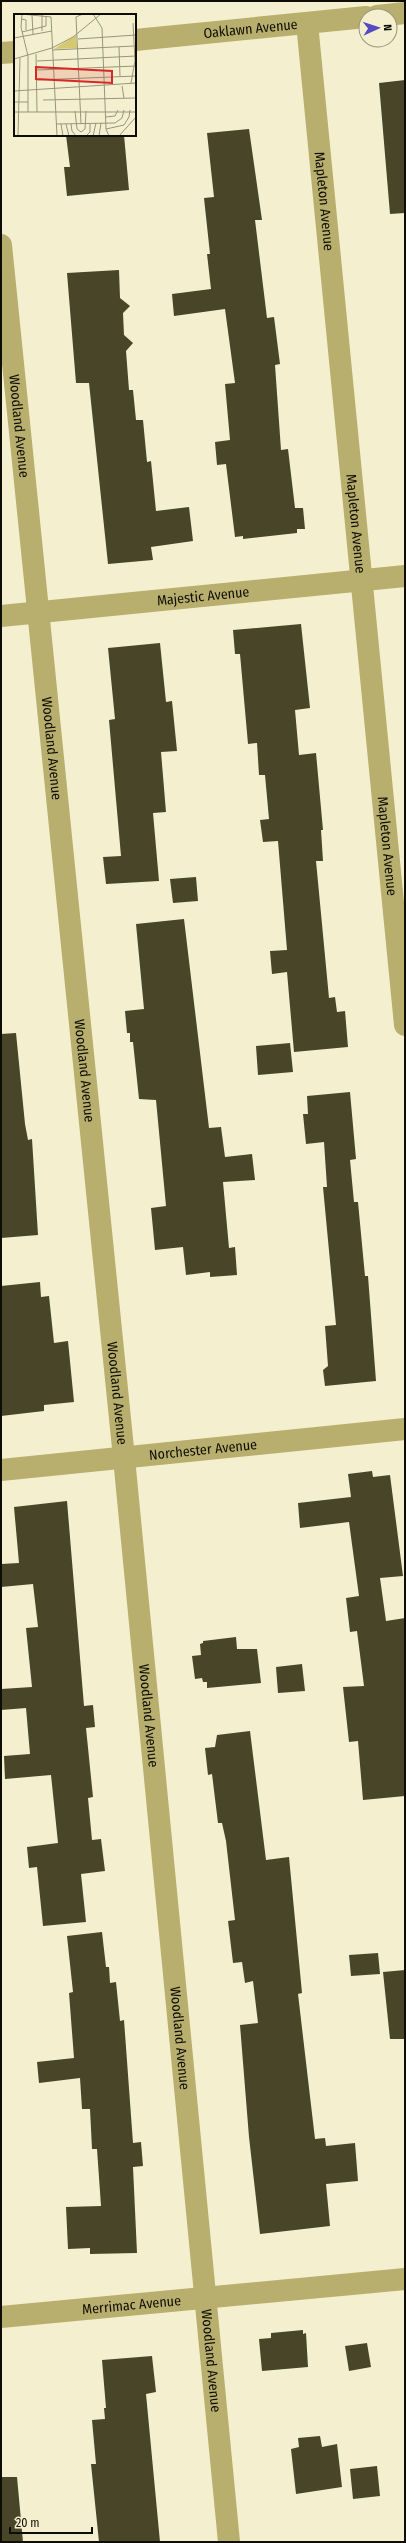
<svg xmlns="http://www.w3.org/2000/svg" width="406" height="2543" font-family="'Fira Sans Condensed',sans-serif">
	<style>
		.building { fill: #484529 }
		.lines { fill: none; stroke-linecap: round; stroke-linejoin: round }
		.minor { stroke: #b8af6e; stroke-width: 22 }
		.labels { text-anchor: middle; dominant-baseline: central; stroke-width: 4; stroke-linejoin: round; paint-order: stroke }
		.street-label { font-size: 14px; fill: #0e0d03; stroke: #f4f0cf }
		.inset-road { fill: none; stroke: #98957d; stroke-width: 1 }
		.view { fill: #d62828; fill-opacity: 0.15; stroke: #d62828; stroke-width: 2 }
		.inset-edge { fill: none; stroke: #0e0d03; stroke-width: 2 }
	</style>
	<rect width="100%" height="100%" fill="#f4f0cf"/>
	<!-- building -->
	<path class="building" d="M 405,80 L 405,213 L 390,214 L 379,83 Z
		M 249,129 L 262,220 L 255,220 L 267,318 L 274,317 L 280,364 L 275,365 L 281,450 L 288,449 L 295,508 L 303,508 L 305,529 L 297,529 L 297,533 L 243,539 L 243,536 L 235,537 L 226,464 L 217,465 L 215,442 L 230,440 L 225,384 L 235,383 L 225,309 L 174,316 L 172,294 L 211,289 L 207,254 L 210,254 L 204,198 L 214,197 L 207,133 Z
		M 66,135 L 124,135 L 129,190 L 67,196 L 64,167 L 70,167 Z
		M 119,270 L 120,298 L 130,306 L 123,313 L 124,335 L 133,343 L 126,351 L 129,390 L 133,390 L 136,420 L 143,420 L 147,462 L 151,461 L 156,511 L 189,507 L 193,541 L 151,547 L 153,560 L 108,564 L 89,383 L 76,383 L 67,273 Z
		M 301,624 L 310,708 L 295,710 L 299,755 L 316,753 L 323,830 L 321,830 L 323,861 L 316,861 L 329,998 L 335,997 L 337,1012 L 345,1011 L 348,1047 L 294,1052 L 287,972 L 272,974 L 270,951 L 287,950 L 278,841 L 263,842 L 260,820 L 269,819 L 265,775 L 259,775 L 257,743 L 248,744 L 240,654 L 235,654 L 233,630 Z
		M 160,643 L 166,702 L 172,701 L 177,751 L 161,752 L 166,812 L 153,813 L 159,881 L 106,884 L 103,857 L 121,856 L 109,720 L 115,719 L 108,648 Z
		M 196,877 L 198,901 L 173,903 L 170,879 Z
		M 184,919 L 209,1128 L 221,1127 L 225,1157 L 252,1154 L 255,1180 L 223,1182 L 229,1248 L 235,1247 L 237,1275 L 210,1277 L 210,1272 L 186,1275 L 183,1247 L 155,1250 L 151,1208 L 166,1206 L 156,1100 L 139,1099 L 133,1042 L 130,1042 L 130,1033 L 127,1033 L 125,1011 L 144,1009 L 136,924 Z
		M 16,1033 L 25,1124 L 28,1140 L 32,1139 L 38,1235 L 1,1238 L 1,1034 Z
		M 290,1043 L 293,1072 L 258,1075 L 256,1046 Z
		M 350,1092 L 356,1159 L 350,1160 L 354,1202 L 358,1202 L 365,1276 L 368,1276 L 376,1381 L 325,1386 L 323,1370 L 328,1366 L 325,1326 L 336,1325 L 323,1187 L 327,1187 L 324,1142 L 306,1144 L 303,1114 L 308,1114 L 307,1096 Z
		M 40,1282 L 41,1297 L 49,1296 L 54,1343 L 68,1341 L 74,1402 L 44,1405 L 44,1411 L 1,1416 L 1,1286 Z
		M 372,1471 L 373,1477 L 390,1475 L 403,1576 L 380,1578 L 386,1621 L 405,1618 L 405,1796 L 363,1800 L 358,1741 L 349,1742 L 343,1687 L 364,1686 L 357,1631 L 350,1632 L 346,1598 L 359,1596 L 349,1522 L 300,1528 L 298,1503 L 351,1497 L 348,1474 Z
		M 67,1501 L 84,1706 L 93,1705 L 95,1727 L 86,1728 L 93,1797 L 88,1798 L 92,1840 L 101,1839 L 105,1871 L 81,1874 L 86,1922 L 43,1926 L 37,1867 L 29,1868 L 27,1847 L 58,1843 L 51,1775 L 5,1779 L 4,1756 L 30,1754 L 26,1708 L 1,1710 L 1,1689 L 32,1687 L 26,1628 L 38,1627 L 33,1584 L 1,1587 L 1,1564 L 19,1563 L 14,1507 Z
		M 236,1637 L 237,1649 L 257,1649 L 261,1683 L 207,1688 L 207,1682 L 203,1682 L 202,1678 L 195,1679 L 192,1656 L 201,1655 L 200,1644 L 203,1643 L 203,1641 Z
		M 302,1664 L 305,1691 L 278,1693 L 276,1667 Z
		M 250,1731 L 266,1860 L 289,1857 L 302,1993 L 298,1994 L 315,2139 L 325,2138 L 326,2146 L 355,2143 L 358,2181 L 326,2184 L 330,2226 L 260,2234 L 249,2137 L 240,2025 L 258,2023 L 253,1981 L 245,1983 L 242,1962 L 233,1963 L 228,1921 L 235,1920 L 226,1841 L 222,1823 L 218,1823 L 212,1774 L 208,1775 L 205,1748 L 215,1747 L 217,1735 Z
		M 102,1932 L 106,1967 L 109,1967 L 110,1983 L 116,1982 L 120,2021 L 124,2020 L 133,2143 L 141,2142 L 143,2166 L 133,2167 L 137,2253 L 90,2254 L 90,2248 L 68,2249 L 66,2207 L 101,2206 L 97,2149 L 92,2149 L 90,2109 L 82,2109 L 80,2078 L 39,2083 L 37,2062 L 74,2058 L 69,1993 L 73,1992 L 67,1936 Z
		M 378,1953 L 380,1974 L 351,1976 L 349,1955 Z
		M 405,1970 L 405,2039 L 390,2039 L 383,1972 Z
		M 303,2330 L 303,2334 L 306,2333 L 308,2367 L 262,2371 L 259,2339 L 271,2338 L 271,2333 Z
		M 367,2343 L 371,2367 L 349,2371 L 345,2346 Z
		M 152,2356 L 156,2392 L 146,2394 L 160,2542 L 99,2542 L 91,2464 L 96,2464 L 92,2420 L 105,2419 L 104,2408 L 106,2408 L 102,2360 Z
		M 320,2436 L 322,2447 L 337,2444 L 342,2487 L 296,2494 L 291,2449 L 299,2447 L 298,2438 Z
		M 377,2466 L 380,2496 L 353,2499 L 350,2469 Z
		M 1,2477 L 17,2477 L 23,2542 L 1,2542 Z"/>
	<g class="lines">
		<!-- minor -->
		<g class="minor">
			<path d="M 377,16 L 405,13"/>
			<path id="s1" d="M 307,23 L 405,1025"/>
			<path id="s2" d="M 135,40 L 366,17"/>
			<path d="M 1,53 L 15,52"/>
			<path id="s3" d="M 1,245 L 124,1458 L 229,2542"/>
			<path id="s4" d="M 1,616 L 405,576"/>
			<path id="s5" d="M 1,1470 L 405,1429"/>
			<path id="s6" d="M 1,2317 L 405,2279"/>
		</g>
	</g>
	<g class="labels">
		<!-- street labels -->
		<g class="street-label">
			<text stroke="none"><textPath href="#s2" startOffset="116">Oaklawn Avenue</textPath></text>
			<text stroke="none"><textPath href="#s1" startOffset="179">Mapleton Avenue</textPath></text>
			<text stroke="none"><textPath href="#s3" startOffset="182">Woodland Avenue</textPath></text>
			<text stroke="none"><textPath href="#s1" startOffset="503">Mapleton Avenue</textPath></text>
			<text stroke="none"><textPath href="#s4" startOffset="203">Majestic Avenue</textPath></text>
			<text stroke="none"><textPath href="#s3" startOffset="506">Woodland Avenue</textPath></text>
			<text stroke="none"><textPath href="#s1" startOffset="827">Mapleton Avenue</textPath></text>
			<text stroke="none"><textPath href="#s3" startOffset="830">Woodland Avenue</textPath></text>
			<text stroke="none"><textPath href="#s3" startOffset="1154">Woodland Avenue</textPath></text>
			<text stroke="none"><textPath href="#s5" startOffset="203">Norchester Avenue</textPath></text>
			<text stroke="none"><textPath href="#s3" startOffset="1478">Woodland Avenue</textPath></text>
			<text stroke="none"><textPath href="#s3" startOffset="1802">Woodland Avenue</textPath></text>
			<text stroke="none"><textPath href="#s6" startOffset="131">Merrimac Avenue</textPath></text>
			<text stroke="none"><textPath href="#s3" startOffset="2126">Woodland Avenue</textPath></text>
		</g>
	</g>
	<!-- overview -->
	<g transform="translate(14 14)">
		<rect width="122" height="122" fill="#f4f0cf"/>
		<path d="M 62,21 L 63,34 L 40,35 Z" fill="#d4c871"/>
		<path class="inset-road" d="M 7,0 L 37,3 L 43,122M 8,0 L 7,13 L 14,42 L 14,98M 28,0 L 28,17M 79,0 L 88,14 L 92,115 L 95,122M 18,1 L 19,20M 7,5 L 12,6 L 12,16M 8,18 L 32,12 L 32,3M 0,24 L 38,17M 64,25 L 122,21M 105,33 L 106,62M 39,36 L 120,32M 22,40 L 23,98M 0,45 L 38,34 L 59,23 L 87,0M 23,47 L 122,42M 23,56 L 122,52M 23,66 L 122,62M 117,69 L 121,47 L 119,9M 108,72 L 110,84M 0,77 L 122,69M 29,86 L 122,84M 0,88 L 14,88M 61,97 L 63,115 L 67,118 L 71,115 L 72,97M 0,98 L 122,98M 92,103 L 101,102 L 104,96M 42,110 L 101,109 L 108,104 L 110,96M 47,110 L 49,122M 52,110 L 55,122M 57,110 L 58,117 L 62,122M 67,110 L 62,3 L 69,0M 92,115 L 110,111 L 115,103 L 116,96M 4,122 L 6,44M 72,122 L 76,118 L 76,110M 79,122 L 82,109M 85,122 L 87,109M 105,122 L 122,103"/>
		<path class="view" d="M 22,53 L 98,57 L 98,69 L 22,65 Z"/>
		<rect width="122" height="122" class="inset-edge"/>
	</g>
	<!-- border -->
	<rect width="406" height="2543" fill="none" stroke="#0e0d03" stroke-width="4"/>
	<!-- north arrow -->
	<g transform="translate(378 28) rotate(87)"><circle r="19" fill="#f4f0cf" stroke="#98957d"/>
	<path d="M0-3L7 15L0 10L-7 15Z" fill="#554ac2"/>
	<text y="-6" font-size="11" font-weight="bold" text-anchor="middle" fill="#0e0d03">N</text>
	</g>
	<!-- scale -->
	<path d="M10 2527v6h82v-6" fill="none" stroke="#0e0d03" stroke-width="2"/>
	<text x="16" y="2527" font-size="12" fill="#0e0d03" stroke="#f4f0cf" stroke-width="3" paint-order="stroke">20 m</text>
</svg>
